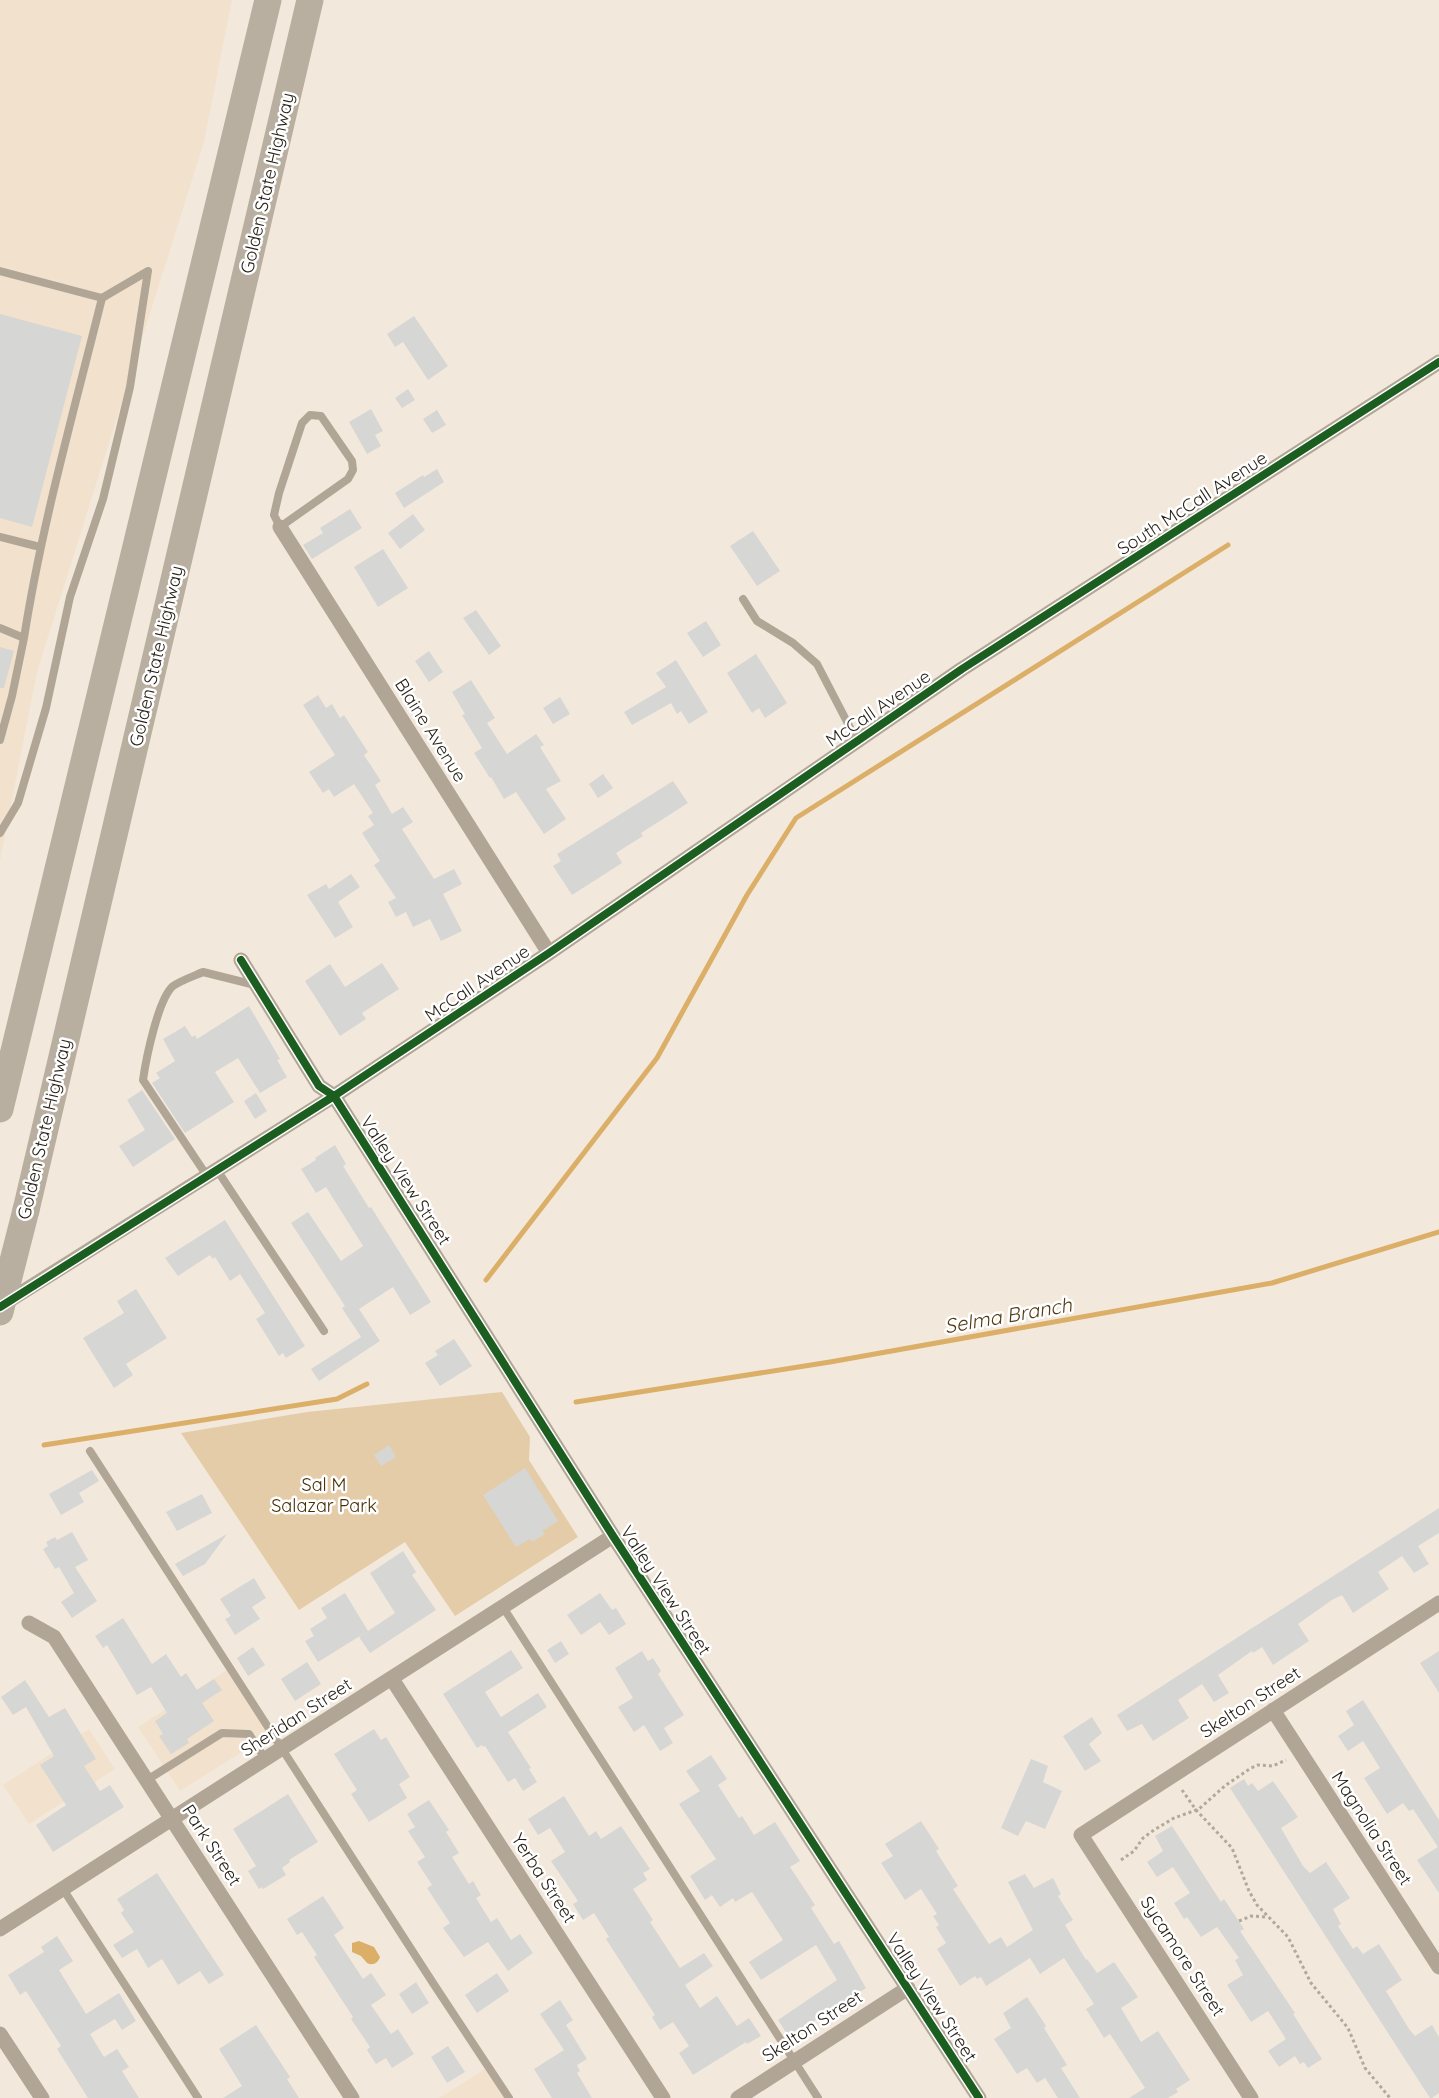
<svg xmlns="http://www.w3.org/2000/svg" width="1439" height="2098" font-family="Quicksand,sans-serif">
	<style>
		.built { fill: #f2e2cd }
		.green { fill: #e5cca8 }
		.water { fill: #dbaf68 }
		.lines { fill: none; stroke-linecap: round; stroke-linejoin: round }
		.stream { stroke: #dbaf68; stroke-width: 5 }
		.building { fill: #d6d6d4 }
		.path { stroke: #b2a99b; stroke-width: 3; stroke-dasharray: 3 3; stroke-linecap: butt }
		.service { stroke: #b1a695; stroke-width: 8 }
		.minor { stroke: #b1a695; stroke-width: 15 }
		.motorway { stroke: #b9afa0; stroke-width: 27 }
		.motorway-bridge { stroke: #b9afa0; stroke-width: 27 }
		.cycleway-casing { stroke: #fff; stroke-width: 11 }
		.cycleway { stroke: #1b5e20; stroke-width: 8 }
		.labels { text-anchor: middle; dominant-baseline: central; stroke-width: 5; stroke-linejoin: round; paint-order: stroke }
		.street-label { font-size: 18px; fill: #251f16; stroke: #fff }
		.park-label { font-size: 18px; fill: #462e06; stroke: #fff }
		.water-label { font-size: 20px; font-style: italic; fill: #533a14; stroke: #fff }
	</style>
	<rect width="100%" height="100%" fill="#f2e9dc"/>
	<!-- built -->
	<path class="built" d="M 0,0 L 232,0 L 204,142 L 37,672 L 0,861 Z
		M 230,1668 L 272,1733 L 180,1791 L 138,1727 Z
		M 89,1729 L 115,1769 L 29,1824 L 3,1785 Z
		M 488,2067 L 509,2098 L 439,2098 Z"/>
	<!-- green -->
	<path class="green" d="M 502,1392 L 530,1437 L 529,1460 L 578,1537 L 455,1616 L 405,1542 L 299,1610 L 181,1433 L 307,1412 Z"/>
	<!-- water -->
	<path class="water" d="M 359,1941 L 374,1947 L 380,1957 C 378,1963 373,1966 367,1963 L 361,1956 L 352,1952 L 352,1943 Z"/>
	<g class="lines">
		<!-- stream -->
		<path class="stream" d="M 486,1280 L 657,1058 L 747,895 L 796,818 L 1228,545
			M 576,1402 L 830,1362 L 1272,1283 L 1439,1232
			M 44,1445 L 337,1399 L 367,1384"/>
	</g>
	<!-- building -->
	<path class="building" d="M 0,314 L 82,336 L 32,527 L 0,518 Z
		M 414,316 L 448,366 L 428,380 L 403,342 L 395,347 L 387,334 Z
		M 408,389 L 415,400 L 402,408 L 395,398 Z
		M 371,409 L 383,431 L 375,435 L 381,446 L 367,454 L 349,422 Z
		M 437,410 L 446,425 L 432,433 L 423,419 Z
		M 437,469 L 444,482 L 404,508 L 395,493 L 423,475 L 424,477 Z
		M 350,509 L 362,528 L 312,559 L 303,545 L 323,533 L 320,528 Z
		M 413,514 L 425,530 L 400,549 L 388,533 Z
		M 753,531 L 780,571 L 757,586 L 730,546 Z
		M 383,549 L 408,588 L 378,607 L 354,567 Z
		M 476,610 L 501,646 L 489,655 L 463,618 Z
		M 706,621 L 721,645 L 703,657 L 687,633 Z
		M 0,647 L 14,651 L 4,688 L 0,688 Z
		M 429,651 L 443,672 L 429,682 L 415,661 Z
		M 756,654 L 787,703 L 765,718 L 759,708 L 752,713 L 727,673 Z
		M 676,660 L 708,712 L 689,724 L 681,711 L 677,714 L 671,703 L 632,725 L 624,712 L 666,687 L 656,673 Z
		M 471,680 L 495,718 L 487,723 L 507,754 L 536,734 L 544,745 L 540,747 L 561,781 L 546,789 L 566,819 L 544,834 L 516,792 L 504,799 L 491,777 L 490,778 L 474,753 L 482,748 L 462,715 L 465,714 L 452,692 Z
		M 318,695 L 326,708 L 332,704 L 340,718 L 344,715 L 368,752 L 364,755 L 381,781 L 375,785 L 392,814 L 403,807 L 413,822 L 402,829 L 434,879 L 454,869 L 462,884 L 443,894 L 462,931 L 441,941 L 430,919 L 413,927 L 406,912 L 396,917 L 388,902 L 396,898 L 374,865 L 380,861 L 362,833 L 374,825 L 368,816 L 373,813 L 354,784 L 334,797 L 329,789 L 323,793 L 309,772 L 335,755 L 303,705 Z
		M 560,697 L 570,714 L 553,724 L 543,708 Z
		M 603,774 L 613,788 L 598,798 L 589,784 Z
		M 673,781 L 688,803 L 641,833 L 643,836 L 616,853 L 622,863 L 572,895 L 553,866 L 561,861 L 557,854 Z
		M 351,874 L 360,887 L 338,902 L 353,927 L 335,938 L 307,895 L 326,884 L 329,889 Z
		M 382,963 L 399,989 L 362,1013 L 366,1019 L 340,1036 L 305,981 L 330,964 L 345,987 Z
		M 249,1006 L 280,1059 L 277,1060 L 287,1077 L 260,1093 L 238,1058 L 215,1072 L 234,1102 L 185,1133 L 152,1083 L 160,1078 L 156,1073 L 175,1061 L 163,1039 L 185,1026 L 192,1037 L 195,1035 L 197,1039 Z
		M 142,1090 L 175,1139 L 133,1167 L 119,1146 L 145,1130 L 127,1100 Z
		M 256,1093 L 267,1111 L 255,1119 L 244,1101 Z
		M 335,1145 L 346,1164 L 343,1166 L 369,1208 L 371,1207 L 431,1302 L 410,1315 L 393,1287 L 359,1309 L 380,1341 L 319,1381 L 311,1369 L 361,1337 L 342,1308 L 345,1306 L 291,1223 L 308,1212 L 341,1261 L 363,1246 L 326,1187 L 316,1193 L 301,1169 L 316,1160 L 315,1158 Z
		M 225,1220 L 305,1346 L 286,1358 L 283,1353 L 279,1356 L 256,1319 L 265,1313 L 240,1274 L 230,1281 L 215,1257 L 213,1259 L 210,1255 L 178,1276 L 165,1258 Z
		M 136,1289 L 167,1338 L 126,1364 L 133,1375 L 114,1388 L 83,1338 L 124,1313 L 117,1301 Z
		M 454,1339 L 472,1366 L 440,1386 L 425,1363 L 438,1355 L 435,1351 Z
		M 389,1445 L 396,1457 L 381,1466 L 374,1455 Z
		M 525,1468 L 558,1521 L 542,1531 L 545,1534 L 532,1542 L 530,1539 L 516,1547 L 483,1495 Z
		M 92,1470 L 99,1481 L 79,1493 L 84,1502 L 61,1515 L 49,1494 Z
		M 202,1494 L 212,1513 L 177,1531 L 166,1512 Z
		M 1439,1508 L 1439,1533 L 1418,1546 L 1429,1564 L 1414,1573 L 1402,1556 L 1378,1572 L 1389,1589 L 1353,1613 L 1342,1595 L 1332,1600 L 1298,1624 L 1309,1641 L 1273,1665 L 1262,1647 L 1253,1653 L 1252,1651 L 1218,1675 L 1229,1693 L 1214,1702 L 1202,1684 L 1178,1700 L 1189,1718 L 1153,1741 L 1142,1724 L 1127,1731 L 1117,1715 Z
		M 72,1532 L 88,1560 L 75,1567 L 97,1601 L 72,1618 L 61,1602 L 74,1593 L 59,1567 L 55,1569 L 43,1549 L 48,1546 L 46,1542 L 55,1537 L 57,1540 Z
		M 227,1534 L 205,1564 L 183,1576 L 175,1564 Z
		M 403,1551 L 416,1572 L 412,1575 L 436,1610 L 370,1653 L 359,1637 L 395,1613 L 370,1573 Z
		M 254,1578 L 266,1598 L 252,1607 L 260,1619 L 235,1635 L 225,1619 L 231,1616 L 220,1599 Z
		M 345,1593 L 368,1631 L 318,1662 L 305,1641 L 314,1636 L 310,1629 L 327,1618 L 321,1608 Z
		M 600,1593 L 612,1610 L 616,1608 L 626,1624 L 609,1635 L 600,1622 L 581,1635 L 567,1615 Z
		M 123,1618 L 152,1664 L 166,1654 L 181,1677 L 186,1673 L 197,1690 L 214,1679 L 222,1690 L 202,1703 L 214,1721 L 187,1739 L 189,1743 L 171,1754 L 159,1736 L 163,1734 L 155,1721 L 167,1713 L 151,1687 L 137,1695 L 107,1645 L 103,1648 L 95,1636 Z
		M 561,1641 L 569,1654 L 555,1663 L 547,1650 Z
		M 253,1647 L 265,1665 L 248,1676 L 237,1658 Z
		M 511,1650 L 523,1668 L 485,1692 L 501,1717 L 538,1693 L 547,1707 L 508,1732 L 531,1768 L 529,1769 L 537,1782 L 523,1791 L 515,1778 L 508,1782 L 485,1746 L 483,1747 L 482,1745 L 477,1748 L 443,1694 Z
		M 642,1651 L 648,1661 L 653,1658 L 661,1671 L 658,1674 L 684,1715 L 664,1728 L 673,1743 L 660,1751 L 644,1725 L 634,1732 L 618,1707 L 633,1698 L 615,1668 Z
		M 1439,1651 L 1439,1693 L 1420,1663 Z
		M 307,1662 L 321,1684 L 295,1701 L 281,1679 Z
		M 25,1680 L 49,1717 L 65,1708 L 96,1759 L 84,1766 L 100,1791 L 110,1785 L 124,1807 L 53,1852 L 36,1825 L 66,1805 L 40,1765 L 54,1756 L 26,1707 L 13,1715 L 1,1697 Z
		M 1363,1700 L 1439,1820 L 1439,1893 L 1417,1860 L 1438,1847 L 1413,1809 L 1409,1811 L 1403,1803 L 1387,1814 L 1364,1778 L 1380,1768 L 1363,1741 L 1348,1751 L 1338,1736 L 1354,1725 L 1346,1711 Z
		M 1092,1717 L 1102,1733 L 1089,1744 L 1101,1761 L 1085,1771 L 1063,1736 Z
		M 374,1729 L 381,1740 L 386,1737 L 410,1777 L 399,1784 L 407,1798 L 369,1822 L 351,1794 L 357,1790 L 334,1754 Z
		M 711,1755 L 727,1779 L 718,1785 L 739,1818 L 742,1816 L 754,1835 L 775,1822 L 800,1861 L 790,1867 L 815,1905 L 811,1908 L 834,1944 L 839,1941 L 866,1988 L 789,2037 L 778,2020 L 837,1980 L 816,1945 L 761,1980 L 749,1962 L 783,1940 L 752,1892 L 735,1902 L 733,1898 L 720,1907 L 712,1895 L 705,1900 L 690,1876 L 716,1859 L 679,1804 L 700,1791 L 686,1771 Z
		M 1031,1759 L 1048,1766 L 1043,1782 L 1062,1791 L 1045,1829 L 1026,1821 L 1018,1836 L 1001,1828 Z
		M 1244,1779 L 1248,1786 L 1252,1783 L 1258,1791 L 1273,1781 L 1298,1817 L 1281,1828 L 1303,1866 L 1310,1873 L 1326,1862 L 1350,1898 L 1333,1909 L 1341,1924 L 1338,1926 L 1353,1949 L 1357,1946 L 1363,1954 L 1379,1944 L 1402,1980 L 1386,1991 L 1409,2029 L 1415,2036 L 1432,2025 L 1439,2037 L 1439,2093 L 1432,2098 L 1430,2098 L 1408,2064 L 1230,1788 Z
		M 288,1794 L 318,1842 L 289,1860 L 290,1862 L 282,1868 L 286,1875 L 263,1889 L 262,1887 L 259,1889 L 248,1871 L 256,1866 L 233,1829 Z
		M 564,1796 L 589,1836 L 596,1831 L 601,1839 L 621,1826 L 650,1869 L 643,1873 L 647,1880 L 633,1889 L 653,1920 L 650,1922 L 680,1968 L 704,1953 L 713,1966 L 685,1985 L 700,2008 L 717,1996 L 737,2026 L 749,2018 L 761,2036 L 747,2044 L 746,2042 L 693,2075 L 679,2053 L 689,2046 L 673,2022 L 660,2030 L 652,2017 L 655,2015 L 606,1939 L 609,1937 L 594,1913 L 583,1920 L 573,1904 L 578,1901 L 551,1861 L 565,1852 L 550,1828 L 538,1835 L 528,1819 Z
		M 429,1800 L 449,1830 L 446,1832 L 459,1853 L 452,1857 L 469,1884 L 473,1881 L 481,1895 L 476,1898 L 491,1922 L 497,1918 L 511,1940 L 520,1934 L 533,1953 L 508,1971 L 488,1942 L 464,1957 L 443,1928 L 450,1923 L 427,1888 L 432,1885 L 417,1862 L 425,1857 L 408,1831 L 415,1827 L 407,1814 Z
		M 921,1821 L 939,1849 L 936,1851 L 958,1886 L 953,1889 L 989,1944 L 1001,1937 L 1007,1947 L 1033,1930 L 1008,1882 L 1025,1874 L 1034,1888 L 1053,1878 L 1061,1894 L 1058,1896 L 1073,1920 L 1065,1925 L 1086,1960 L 1087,1959 L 1097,1973 L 1114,1962 L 1138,1997 L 1121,2008 L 1141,2042 L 1158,2031 L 1190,2080 L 1176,2089 L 1178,2092 L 1168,2098 L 1129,2098 L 1145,2088 L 1110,2034 L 1104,2038 L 1086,2009 L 1094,2004 L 1064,1958 L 1040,1974 L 1030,1958 L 986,1986 L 981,1977 L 977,1979 L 975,1976 L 960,1986 L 937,1949 L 946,1943 L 936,1927 L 939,1925 L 933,1916 L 937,1914 L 921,1889 L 905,1900 L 881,1863 L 893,1856 L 885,1844 Z
		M 1172,1826 L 1221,1902 L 1224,1899 L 1244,1929 L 1240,1931 L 1295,2013 L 1293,2014 L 1322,2059 L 1308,2068 L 1304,2062 L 1300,2064 L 1295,2056 L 1279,2067 L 1268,2051 L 1286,2039 L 1268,2011 L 1251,2022 L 1227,1985 L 1243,1975 L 1235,1960 L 1239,1958 L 1217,1927 L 1201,1937 L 1187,1917 L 1184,1919 L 1174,1903 L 1190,1893 L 1173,1867 L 1157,1877 L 1147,1862 L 1163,1851 L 1155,1836 Z
		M 157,1873 L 224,1975 L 209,1984 L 200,1971 L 178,1985 L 162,1959 L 148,1968 L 137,1949 L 122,1958 L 113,1945 L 134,1932 L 121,1913 L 124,1910 L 117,1899 Z
		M 323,1896 L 344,1928 L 334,1935 L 363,1979 L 371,1973 L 386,1995 L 371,2005 L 391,2034 L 398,2029 L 414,2054 L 392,2068 L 386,2058 L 376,2064 L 367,2050 L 370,2047 L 351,2019 L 353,2017 L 314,1957 L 317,1955 L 302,1932 L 297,1935 L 287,1919 Z
		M 57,1936 L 73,1961 L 59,1970 L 86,2014 L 119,1993 L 136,2021 L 122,2030 L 115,2019 L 90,2034 L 104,2057 L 117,2049 L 129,2067 L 122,2071 L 139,2098 L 88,2098 L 57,2049 L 61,2046 L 26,1991 L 20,1995 L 8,1975 L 44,1952 L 41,1947 Z
		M 497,1973 L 509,1991 L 477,2013 L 465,1995 Z
		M 416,1982 L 429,2003 L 412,2014 L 399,1994 Z
		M 1027,1997 L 1046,2026 L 1044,2028 L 1067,2065 L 1061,2068 L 1080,2098 L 1058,2098 L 1045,2078 L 1037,2083 L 1027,2068 L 1017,2074 L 994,2039 L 1011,2028 L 1003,2013 Z
		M 560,2000 L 573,2020 L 566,2025 L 587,2059 L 577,2065 L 580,2071 L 577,2073 L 592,2098 L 552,2098 L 534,2069 L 564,2050 L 540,2014 Z
		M 256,2025 L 290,2077 L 287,2079 L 299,2098 L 223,2098 L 242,2086 L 219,2049 Z
		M 448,2046 L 465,2072 L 447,2083 L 431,2057 Z"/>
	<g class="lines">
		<!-- path -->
		<path class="path" d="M 1182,1790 L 1196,1810 L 1232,1848 L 1249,1891 L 1257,1905 L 1288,1937 L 1311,1983 L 1348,2028 L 1365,2068 L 1390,2098
			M 1121,1860 L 1134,1851 L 1143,1838 L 1154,1830 L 1174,1818 L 1199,1809 L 1226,1785 L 1251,1768 L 1258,1765 L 1273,1766 L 1286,1760
			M 1239,1921 L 1251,1916 L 1266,1917"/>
		<!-- service -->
		<path class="service" d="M 0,271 L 102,298
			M 310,415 L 321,416 L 352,461 L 353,470 L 348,479 L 280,527 L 274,515 L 279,493 L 302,423 Z
			M 0,537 L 40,547
			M 743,599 L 757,621 L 793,643 L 817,664 L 857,741
			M 0,628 L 24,638 L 12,696 L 0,740
			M 0,833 L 18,803 L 46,708 L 70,597 L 103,499 L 130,387 L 148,271 L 102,298 C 74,411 42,523 24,638
			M 217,1170 L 324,1331
			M 207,1176 L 143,1080 C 146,1059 158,999 173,986 C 182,980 194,976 203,972 L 255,985
			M 90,1451 L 433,1983 L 509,2098
			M 503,1607 L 818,2098
			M 147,1780 L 222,1733 L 249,1734 L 266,1760
			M 63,1889 L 198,2098"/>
		<!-- minor -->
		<path class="minor" d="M 280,527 L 549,953
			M 241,960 L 319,1086 L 334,1096 L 613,1536 L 979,2098
			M 2,1305 L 334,1096 L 549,953 L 962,669 L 1439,362
			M 29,1623 L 54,1637 L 352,2098
			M 392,1679 L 663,2098
			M 1273,1710 L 1439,1967
			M 0,1929 L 613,1536
			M 0,2034 L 42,2098
			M 738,2098 L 908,1988
			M 1251,2098 L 1081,1835 L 1439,1603"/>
		<!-- motorway -->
		<path class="motorway" d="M 0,1109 L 268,0
			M 26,1210 L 310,0"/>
		<!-- motorway-bridge -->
		<path class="motorway-bridge" d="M 0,1312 L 26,1210"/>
		<!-- cycleway casing -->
		<g class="cycleway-casing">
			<path id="cycleway" d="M 241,960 L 319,1086 L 334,1096 L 613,1536 L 979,2098
				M 0,1307 L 334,1096 L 549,953 L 962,669 L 1439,362"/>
		</g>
		<!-- cycleway -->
		<use href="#cycleway" class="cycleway"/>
	</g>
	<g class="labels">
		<!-- street labels -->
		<g class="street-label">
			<text transform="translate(267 183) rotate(-77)">Golden State Highway</text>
			<text transform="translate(1192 503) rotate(-33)">South McCall Avenue</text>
			<text transform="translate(156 656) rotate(-77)">Golden State Highway</text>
			<text transform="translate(878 708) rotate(-34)">McCall Avenue</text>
			<text transform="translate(431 730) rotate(58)">Blaine Avenue</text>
			<text transform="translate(477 983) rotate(-34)">McCall Avenue</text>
			<text transform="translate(44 1129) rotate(-77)">Golden State Highway</text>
			<text transform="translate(406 1180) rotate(57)">Valley View Street</text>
			<text transform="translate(666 1590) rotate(57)">Valley View Street</text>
			<text transform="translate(1250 1702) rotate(-33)">Skelton Street</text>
			<text transform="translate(296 1717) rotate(-33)">Sheridan Street</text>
			<text transform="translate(1372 1828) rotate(57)">Magnolia Street</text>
			<text transform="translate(212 1845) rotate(57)">Park Street</text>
			<text transform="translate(544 1878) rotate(57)">Yerba Street</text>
			<text transform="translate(1183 1956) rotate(57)">Sycamore Street</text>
			<text transform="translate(932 1997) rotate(57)">Valley View Street</text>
			<text transform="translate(812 2026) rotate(-33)">Skelton Street</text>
		</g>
		<!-- park labels -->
		<g class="park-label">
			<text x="324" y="1484">Sal M<tspan x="324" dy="21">Salazar Park</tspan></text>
		</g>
		<!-- water labels -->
		<g class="water-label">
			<text transform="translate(1008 1315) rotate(-10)">Selma Branch</text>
		</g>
	</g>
</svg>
